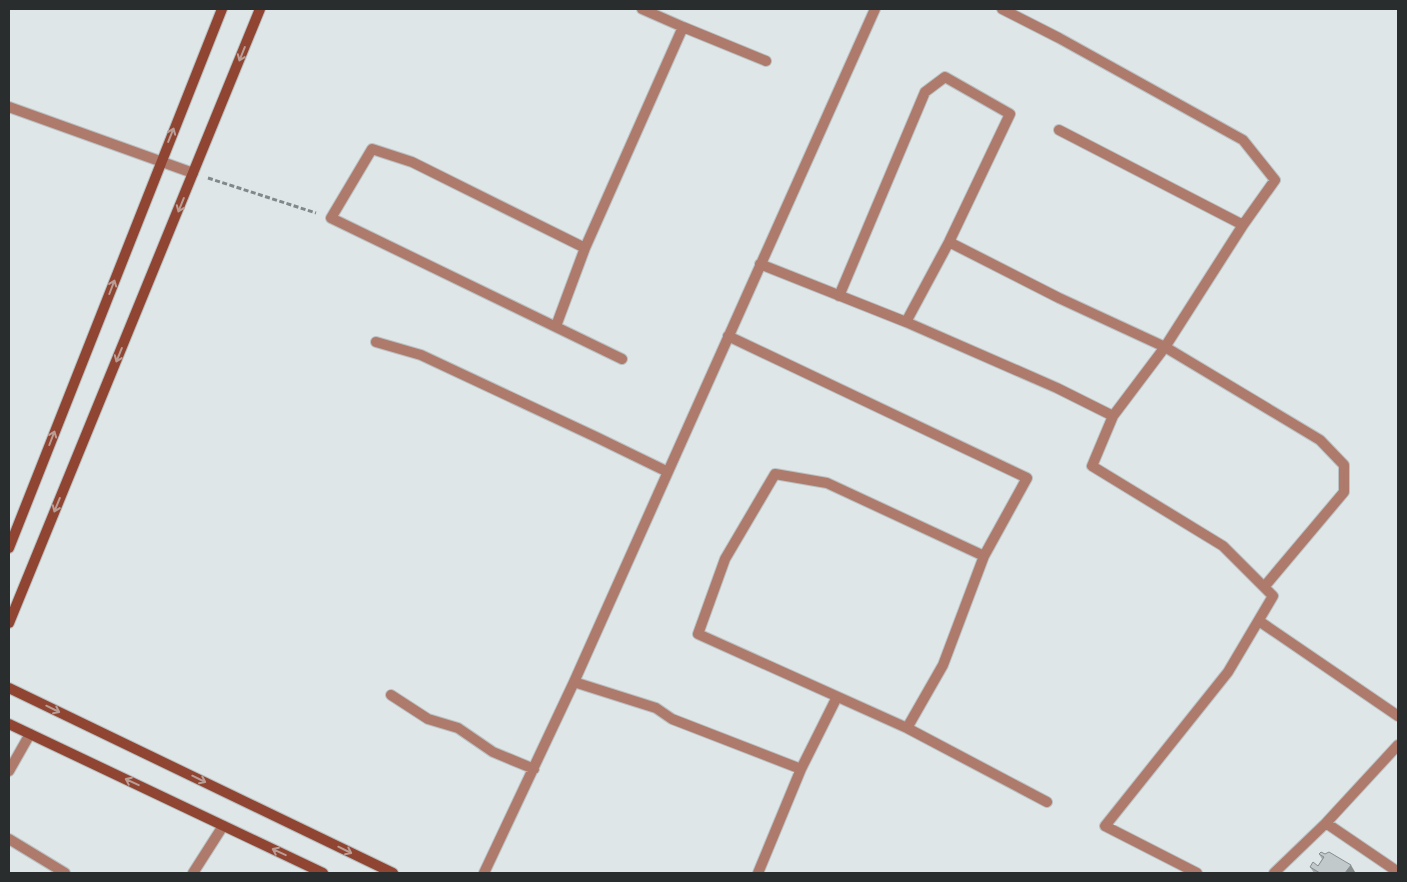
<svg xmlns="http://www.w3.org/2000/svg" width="1407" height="882" viewBox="0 0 1407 882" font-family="Barlow,sans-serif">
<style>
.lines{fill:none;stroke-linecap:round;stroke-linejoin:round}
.street-casing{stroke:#bac1c3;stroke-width:12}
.secondary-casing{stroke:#bac1c3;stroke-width:12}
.path{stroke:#828788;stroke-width:3;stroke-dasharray:5 2.5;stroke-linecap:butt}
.street{stroke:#ae7a6c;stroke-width:10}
.secondary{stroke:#8f4532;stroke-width:10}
.wall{fill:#a7adaf}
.shaded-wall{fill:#888d8e}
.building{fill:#c2c9cb;stroke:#888d8e}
.oneway{stroke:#ba9e96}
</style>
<rect width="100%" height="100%" fill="#dee6e8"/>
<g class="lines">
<g class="street-casing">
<path id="street" d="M 642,9 L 683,27 L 766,61
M 1002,9 L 1059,38 L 1243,140 L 1275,180 L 1243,225 L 1165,347 L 1113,416 L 1092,466 L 1223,546 L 1273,596 L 1228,672 L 1105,826 L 1197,873
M 9,107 L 193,173
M 1059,130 L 1243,225
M 949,242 L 1059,298 L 1165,347 L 1320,440 L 1344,465 L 1344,492 L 1264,587
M 585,248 L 412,162 L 372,149 L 331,218 L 622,359
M 760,264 L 906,322 L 1057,388 L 1113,416
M 839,296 L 925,92 L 945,77 L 1010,114 L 949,242 L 906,322
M 556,326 L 585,248 L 683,27
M 728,336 L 1027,478 L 984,556 L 943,665 L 907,728
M 376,342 L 421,355 L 596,437 L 668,472
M 984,556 L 827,483 L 775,474 L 725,559 L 698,634 L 907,728 L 1047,802
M 1259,621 L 1398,716
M 574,682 L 656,708 L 672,719 L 801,769
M 391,695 L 428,719 L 458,728 L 493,752 L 534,769
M 9,771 L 30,734
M 1326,823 L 1398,872
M 9,839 L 65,873
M 193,873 L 223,826
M 484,873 L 574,682 L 875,9
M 758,873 L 801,769 L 837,697
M 1274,873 L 1326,823 L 1398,745"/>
</g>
<g class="secondary-casing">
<path id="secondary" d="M 9,548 L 222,9
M 9,623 L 260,9
M 9,688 L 393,873
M 9,724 L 323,873"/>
</g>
<path class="path" d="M 208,178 L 316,213"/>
<use href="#street" class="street"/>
<use href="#secondary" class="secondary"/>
</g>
<path class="wall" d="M 1319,854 L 1355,872 L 1354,873 L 1314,873 L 1310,867 L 1318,866 L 1322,859 Z"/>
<path class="shaded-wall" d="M 1351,865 L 1355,872 L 1354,873 L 1345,873 Z"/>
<path class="building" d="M 1321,852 L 1325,854 L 1329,852 L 1351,865 L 1345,873 L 1320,873 L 1310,867 L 1313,862 L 1318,866 L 1324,857 L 1319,854 Z"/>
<defs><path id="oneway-shaft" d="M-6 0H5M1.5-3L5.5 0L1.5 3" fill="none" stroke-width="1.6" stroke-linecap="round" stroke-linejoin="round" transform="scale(1.25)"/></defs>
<g class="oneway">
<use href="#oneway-shaft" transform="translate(242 54) rotate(112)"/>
<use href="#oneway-shaft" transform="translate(171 135) rotate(-68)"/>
<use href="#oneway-shaft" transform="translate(181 205) rotate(112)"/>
<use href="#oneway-shaft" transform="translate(112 287) rotate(-69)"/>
<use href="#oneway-shaft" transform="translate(119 355) rotate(112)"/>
<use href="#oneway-shaft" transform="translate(52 438) rotate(-69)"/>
<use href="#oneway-shaft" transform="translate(57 505) rotate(112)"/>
<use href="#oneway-shaft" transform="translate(53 709) rotate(26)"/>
<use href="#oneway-shaft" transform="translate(199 779) rotate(26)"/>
<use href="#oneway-shaft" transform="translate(132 782) rotate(-155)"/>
<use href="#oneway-shaft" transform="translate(345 850) rotate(26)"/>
<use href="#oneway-shaft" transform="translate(279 852) rotate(-155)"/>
</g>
<rect width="1407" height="882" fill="none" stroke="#2a2d2d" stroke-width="20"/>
</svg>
